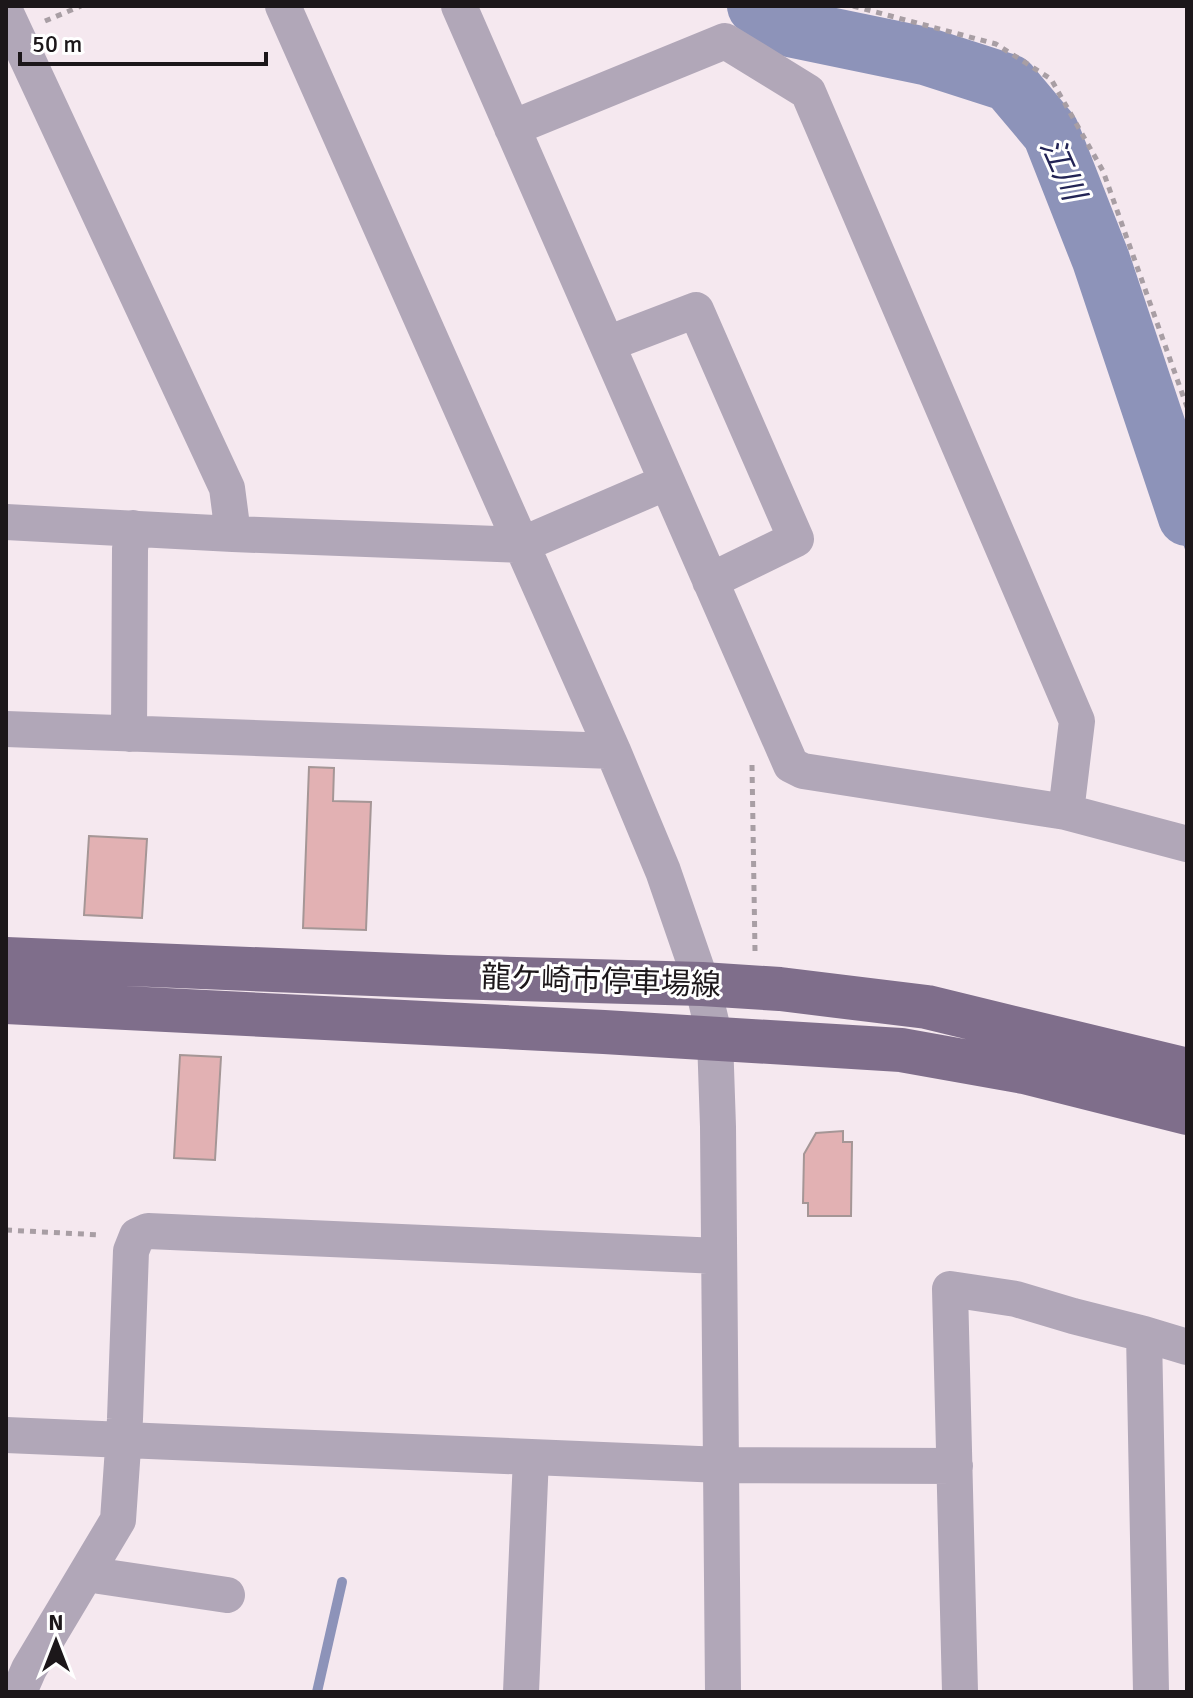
<svg xmlns="http://www.w3.org/2000/svg" width="1193" height="1698" viewBox="0 0 1193 1698" font-family="Signika,'Noto Sans JP',sans-serif">
<style>
.water{fill:url(#water-ripples)}
.lines{fill:none;stroke-linecap:round;stroke-linejoin:round}
.stream{stroke:#8d93b9;stroke-width:10}
.river{stroke:#8d93b9;stroke-width:58}
.building{fill:#e2b1b3;stroke:#a59696;stroke-width:2}
.path{stroke:#a89ea4;stroke-width:5;stroke-dasharray:6 6;stroke-linecap:butt}
.minor{stroke:#b1a7b8;stroke-width:36}
.major{stroke:#7f6e8b;stroke-width:44}
.labels{text-anchor:middle;stroke-width:6;stroke-linejoin:round;paint-order:stroke}
.street-label{font-size:30px;fill:#1c171a;stroke:#fff}
.water-label{font-size:32px;font-style:italic;fill:#232455;stroke:#fff}
</style>
<defs>
<pattern id="water-ripples" width="26" height="14" patternUnits="userSpaceOnUse" patternTransform="scale(2)"><rect width="26" height="14" fill="#8d93b9"/><path d="M2 4q2-2 4 0t4 0M15 11q2-2 4 0t4 0" fill="none" stroke="#727796"/></pattern>
</defs>
<rect width="100%" height="100%" fill="#f5e8ef"/>
<path class="water" d="M 1187,490 L 1187,555 L 1165,493 Z"/>
<g class="lines">
<path class="stream" d="M 317,1692 L 342,1582"/>
<path class="river" d="M 756,6 L 785,27 L 925,56 L 1009,83 L 1051,133 L 1101,260 L 1187,517"/>
</g>
<path class="building" d="M 309,767 L 334,768 L 333,801 L 371,802 L 366,930 L 303,928 Z
M 89,836 L 147,839 L 142,918 L 84,915 Z
M 180,1055 L 221,1057 L 215,1160 L 174,1158 Z
M 843,1131 L 843,1142 L 852,1142 L 851,1216 L 808,1216 L 808,1203 L 803,1203 L 804,1154 L 816,1133 Z"/>
<g class="lines">
<path class="path" d="M 853,6 L 996,44 L 1051,79 L 1103,171 L 1187,407
M 45,21 L 81,6
M 752,765 L 755,951
M 6,1230 L 101,1235"/>
<path class="minor" d="M 283,6 L 613,751 L 663,871 L 702,984 L 715,1038 L 718,1127 L 723,1692
M 459,6 L 791,765 L 803,771 L 1066,812 L 1187,844
M 6,13 L 227,488 L 233,534
M 512,128 L 725,41 L 808,92 L 1077,721 L 1066,812
M 607,344 L 696,310 L 796,539 L 710,581
M 6,522 L 233,534 L 521,545 L 667,482
M 6,729 L 613,751
M 129,734 L 130,549 L 133,528
M 1144,1334 L 1151,1692
M 6,1435 L 722,1465 L 955,1466
M 86,1574 L 227,1595
M 19,1692 L 29,1669 L 118,1520 L 125,1419 L 131,1251 L 137,1236 L 148,1231 L 719,1256
M 521,1692 L 531,1457
M 960,1692 L 950,1289 L 1016,1299 L 1073,1316 L 1144,1334 L 1187,1347"/>
<path class="major" d="M 6,959 L 447,977 L 702,984 L 780,989 L 927,1007 L 1187,1070
M 6,1002 L 604,1032 L 901,1050 L 1024,1072 L 1187,1113"/>
</g>
<g class="labels">
<g class="street-label">
<text transform="translate(601 981) rotate(2)" y="10">龍ケ崎市停車場線</text>
</g>
<g class="water-label">
<text transform="translate(1063 169) rotate(66)" y="11">江川</text>
</g>
</g>
<rect width="1193" height="1698" fill="none" stroke="#1c171a" stroke-width="16"/>
<g transform="translate(56 1642)" stroke="#ffffff" stroke-width="6" paint-order="stroke">
<path d="M0-6L14 30L0 20L-14 30Z" fill="#1c171a"/>
<text y="-12" font-size="22" font-weight="bold" text-anchor="middle" fill="#1c171a">N</text>
</g>
<path d="M20 52v12h246v-12" fill="none" stroke="#1c171a" stroke-width="4"/>
<text x="32" y="52" font-size="24" fill="#1c171a" stroke="#ffffff" stroke-width="6" paint-order="stroke">50 m</text>
</svg>
